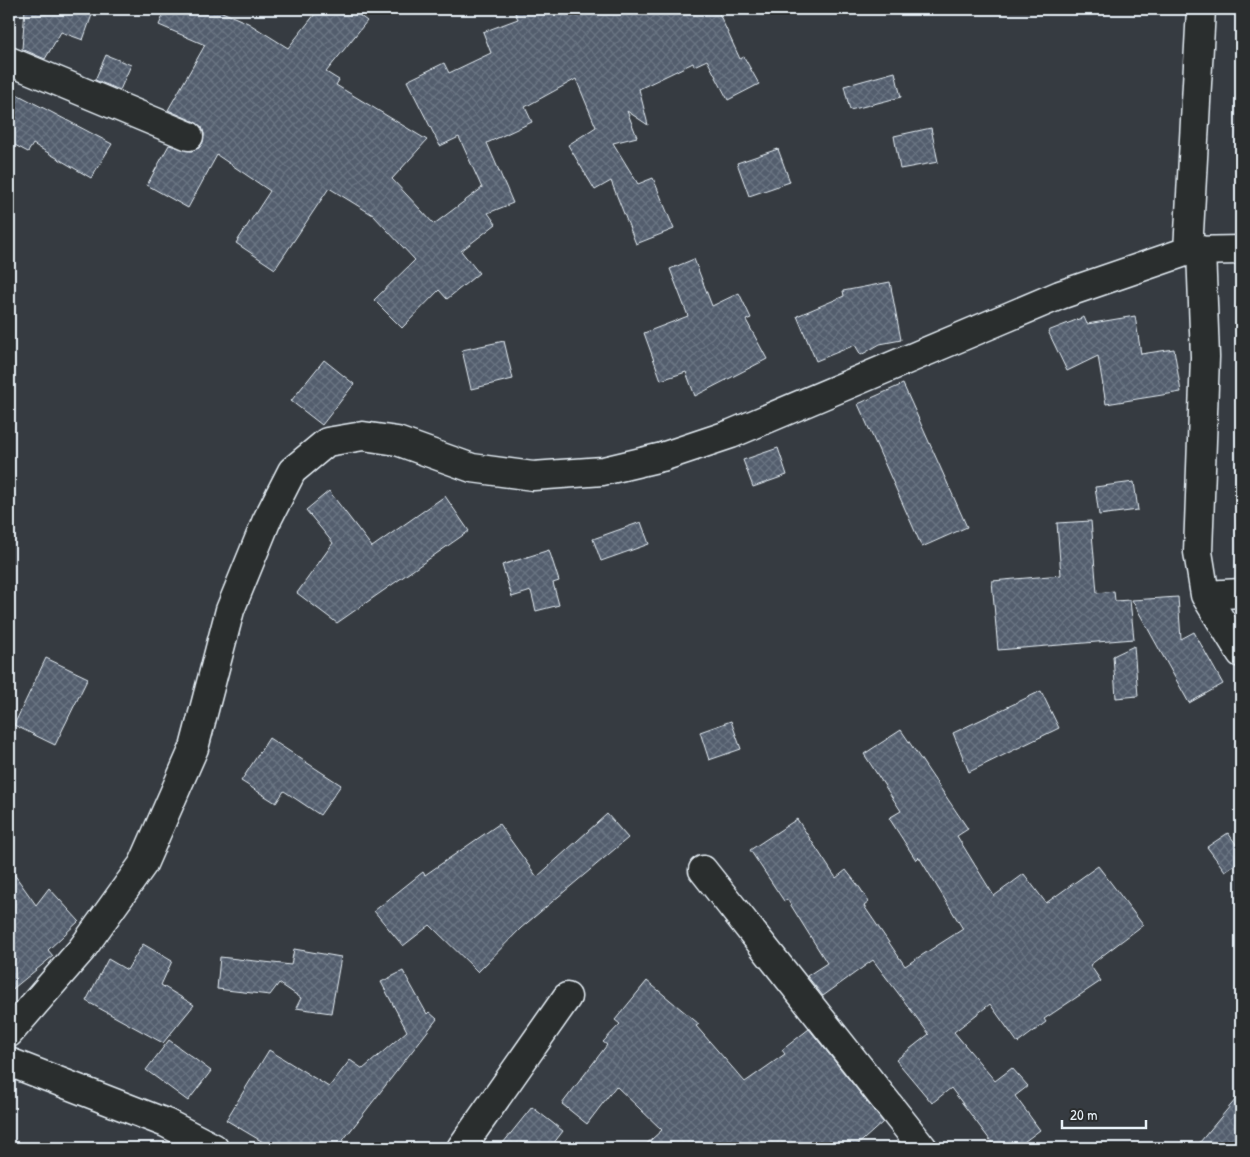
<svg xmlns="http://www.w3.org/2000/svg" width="1250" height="1157" viewBox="0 0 1250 1157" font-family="'Patrick Hand',sans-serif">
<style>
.building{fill:url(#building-cross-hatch);stroke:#e8f1f8}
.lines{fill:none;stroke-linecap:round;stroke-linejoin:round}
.minor-casing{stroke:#e8f1f8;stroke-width:31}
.minor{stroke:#2a2d2e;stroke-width:28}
</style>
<defs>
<pattern id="building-cross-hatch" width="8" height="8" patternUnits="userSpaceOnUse" patternTransform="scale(1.25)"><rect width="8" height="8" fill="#525d6d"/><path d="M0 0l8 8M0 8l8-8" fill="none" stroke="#6b7583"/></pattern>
</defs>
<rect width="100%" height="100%" fill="#363b41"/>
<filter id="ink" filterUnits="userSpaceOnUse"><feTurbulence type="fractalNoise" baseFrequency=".02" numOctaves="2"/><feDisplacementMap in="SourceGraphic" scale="10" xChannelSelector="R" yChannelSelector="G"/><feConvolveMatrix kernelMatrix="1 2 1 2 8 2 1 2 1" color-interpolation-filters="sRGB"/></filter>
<g filter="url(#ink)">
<path class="building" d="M 25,9 L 94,9 L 83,40 L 61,32 L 45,59 L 22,49 Z
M 166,9 L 215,9 L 248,23 L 288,48 L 319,9 L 351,9 L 367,21 L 326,72 L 339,80 L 336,85 L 427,140 L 392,179 L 434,224 L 482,188 L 459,137 L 440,146 L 407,81 L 444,63 L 449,73 L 491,53 L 483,32 L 518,19 L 513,9 L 717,9 L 740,59 L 744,57 L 759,84 L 728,100 L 707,60 L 694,66 L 693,63 L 639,89 L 648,125 L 627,111 L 637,137 L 613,143 L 638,184 L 653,178 L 674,229 L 636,244 L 611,181 L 595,190 L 568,145 L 596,127 L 576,79 L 525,107 L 532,122 L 487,143 L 513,203 L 488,213 L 496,224 L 461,251 L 479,273 L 447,299 L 439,290 L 402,328 L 374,300 L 415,260 L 373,215 L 329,188 L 275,269 L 236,243 L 270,191 L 217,155 L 188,208 L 147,185 L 169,145 L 191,151 L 199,148 L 203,142 L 204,134 L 202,127 L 195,122 L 168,110 L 205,45 L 159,25 Z
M 106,55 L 131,65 L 120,90 L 95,80 Z
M 895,72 L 901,97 L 850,110 L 844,86 Z
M 9,90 L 112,144 L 91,178 L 33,144 L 28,152 L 9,142 Z
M 931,128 L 938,162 L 900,169 L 894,136 Z
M 778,149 L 790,182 L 749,196 L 737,163 Z
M 694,259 L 712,306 L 739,293 L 751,318 L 746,320 L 767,359 L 695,396 L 686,372 L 661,380 L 644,333 L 688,316 L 670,269 Z
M 890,282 L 901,340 L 880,344 L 861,355 L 855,345 L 816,361 L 797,316 L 844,296 L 843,291 Z
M 1135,316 L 1141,354 L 1174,349 L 1181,392 L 1106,404 L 1098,356 L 1067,371 L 1048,331 L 1084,317 L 1087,324 Z
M 504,341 L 513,379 L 471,389 L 462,350 Z
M 324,360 L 354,384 L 322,425 L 291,401 Z
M 903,384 L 967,527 L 922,547 L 858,404 Z
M 778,448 L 787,475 L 753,487 L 743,460 Z
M 1134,482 L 1138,510 L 1099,515 L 1095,487 Z
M 329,491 L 372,547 L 445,496 L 469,531 L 337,623 L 297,593 L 333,543 L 306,510 Z
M 1091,521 L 1097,593 L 1114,591 L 1115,601 L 1130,600 L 1134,639 L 998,650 L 992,581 L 1061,575 L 1057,523 Z
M 641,522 L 649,544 L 601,561 L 593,539 Z
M 549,550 L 559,581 L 553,583 L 559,605 L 536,611 L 531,591 L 512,597 L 502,565 Z
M 1178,597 L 1181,639 L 1194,632 L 1223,684 L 1189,703 L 1132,600 Z
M 1134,646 L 1138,696 L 1116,698 L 1113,656 Z
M 46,658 L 88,678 L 55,745 L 14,725 Z
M 1041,691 L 1059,728 L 969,772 L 953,733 Z
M 731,721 L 741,749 L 709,760 L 700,732 Z
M 901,730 L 968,829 L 957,836 L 994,896 L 1024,874 L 1046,903 L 1098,866 L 1143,925 L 1090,965 L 1101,981 L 1044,1019 L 1046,1022 L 1018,1043 L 990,1004 L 954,1032 L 995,1081 L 1012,1068 L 1028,1086 L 1015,1096 L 1040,1130 L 1016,1148 L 996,1148 L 951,1088 L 932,1103 L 896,1060 L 929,1034 L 873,960 L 823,996 L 807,976 L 827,963 L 787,899 L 784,901 L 750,850 L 797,819 L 836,878 L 846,870 L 860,888 L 869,902 L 864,906 L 905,966 L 963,929 L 919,857 L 916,860 L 889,818 L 901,811 L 864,754 Z
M 269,738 L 341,785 L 320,815 L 284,791 L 276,803 L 241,781 Z
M 607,814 L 628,838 L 521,928 L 478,972 L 430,925 L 403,946 L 374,911 L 423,872 L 425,875 L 499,824 L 537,877 Z
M 1228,833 L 1241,851 L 1241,860 L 1225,871 L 1207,847 Z
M 9,867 L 36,905 L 49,888 L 79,921 L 48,950 L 53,956 L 9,992 Z
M 143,944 L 172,961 L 161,985 L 194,1005 L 163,1043 L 86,1001 L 108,959 L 127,970 Z
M 294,949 L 341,957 L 331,1013 L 296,1008 L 301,998 L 279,983 L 270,995 L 217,989 L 220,957 L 291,965 Z
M 403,971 L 427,1014 L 429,1012 L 437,1019 L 337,1148 L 273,1148 L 226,1120 L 269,1050 L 329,1087 L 350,1060 L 363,1069 L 407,1031 L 381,982 Z
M 647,981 L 699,1024 L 696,1026 L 745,1082 L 785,1054 L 782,1050 L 809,1029 L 883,1122 L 854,1148 L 642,1148 L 662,1130 L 616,1086 L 587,1124 L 562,1104 L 607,1045 L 603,1042 L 620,1024 L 615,1020 Z
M 169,1040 L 211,1071 L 188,1101 L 146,1070 Z
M 1241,1093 L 1241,1148 L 1195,1148 Z
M 532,1107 L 563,1131 L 550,1148 L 499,1148 Z"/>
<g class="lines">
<g class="minor-casing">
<path id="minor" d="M 9,61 L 189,136
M 1201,250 L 1205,357 L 1198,552 L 1205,595 L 1241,653
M 1188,251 L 1241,250
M 1205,595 L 1241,593
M 703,870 L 923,1148
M 9,1033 L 82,949 L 143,864 L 194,748 L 230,610 L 266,522 L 292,471 L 327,442 L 363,436 L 397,441 L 472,468 L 533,476 L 603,471 L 662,457 L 731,434 L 1060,295 L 1188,251 L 1201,9
M 9,1062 L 166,1123 L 214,1148
M 461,1148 L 567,997"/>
</g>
<use href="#minor" class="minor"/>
</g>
</g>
<rect width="1250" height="1157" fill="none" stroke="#2a2d2e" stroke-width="30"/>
<rect x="15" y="15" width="1220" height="1127" fill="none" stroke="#e8f1f8" stroke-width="2" filter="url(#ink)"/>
<path d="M1062 1120v8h84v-8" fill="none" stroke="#e8f1f8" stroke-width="2.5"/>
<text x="1070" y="1120" font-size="15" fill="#e8f1f8" stroke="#2a2d2e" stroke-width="4" paint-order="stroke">20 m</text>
</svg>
